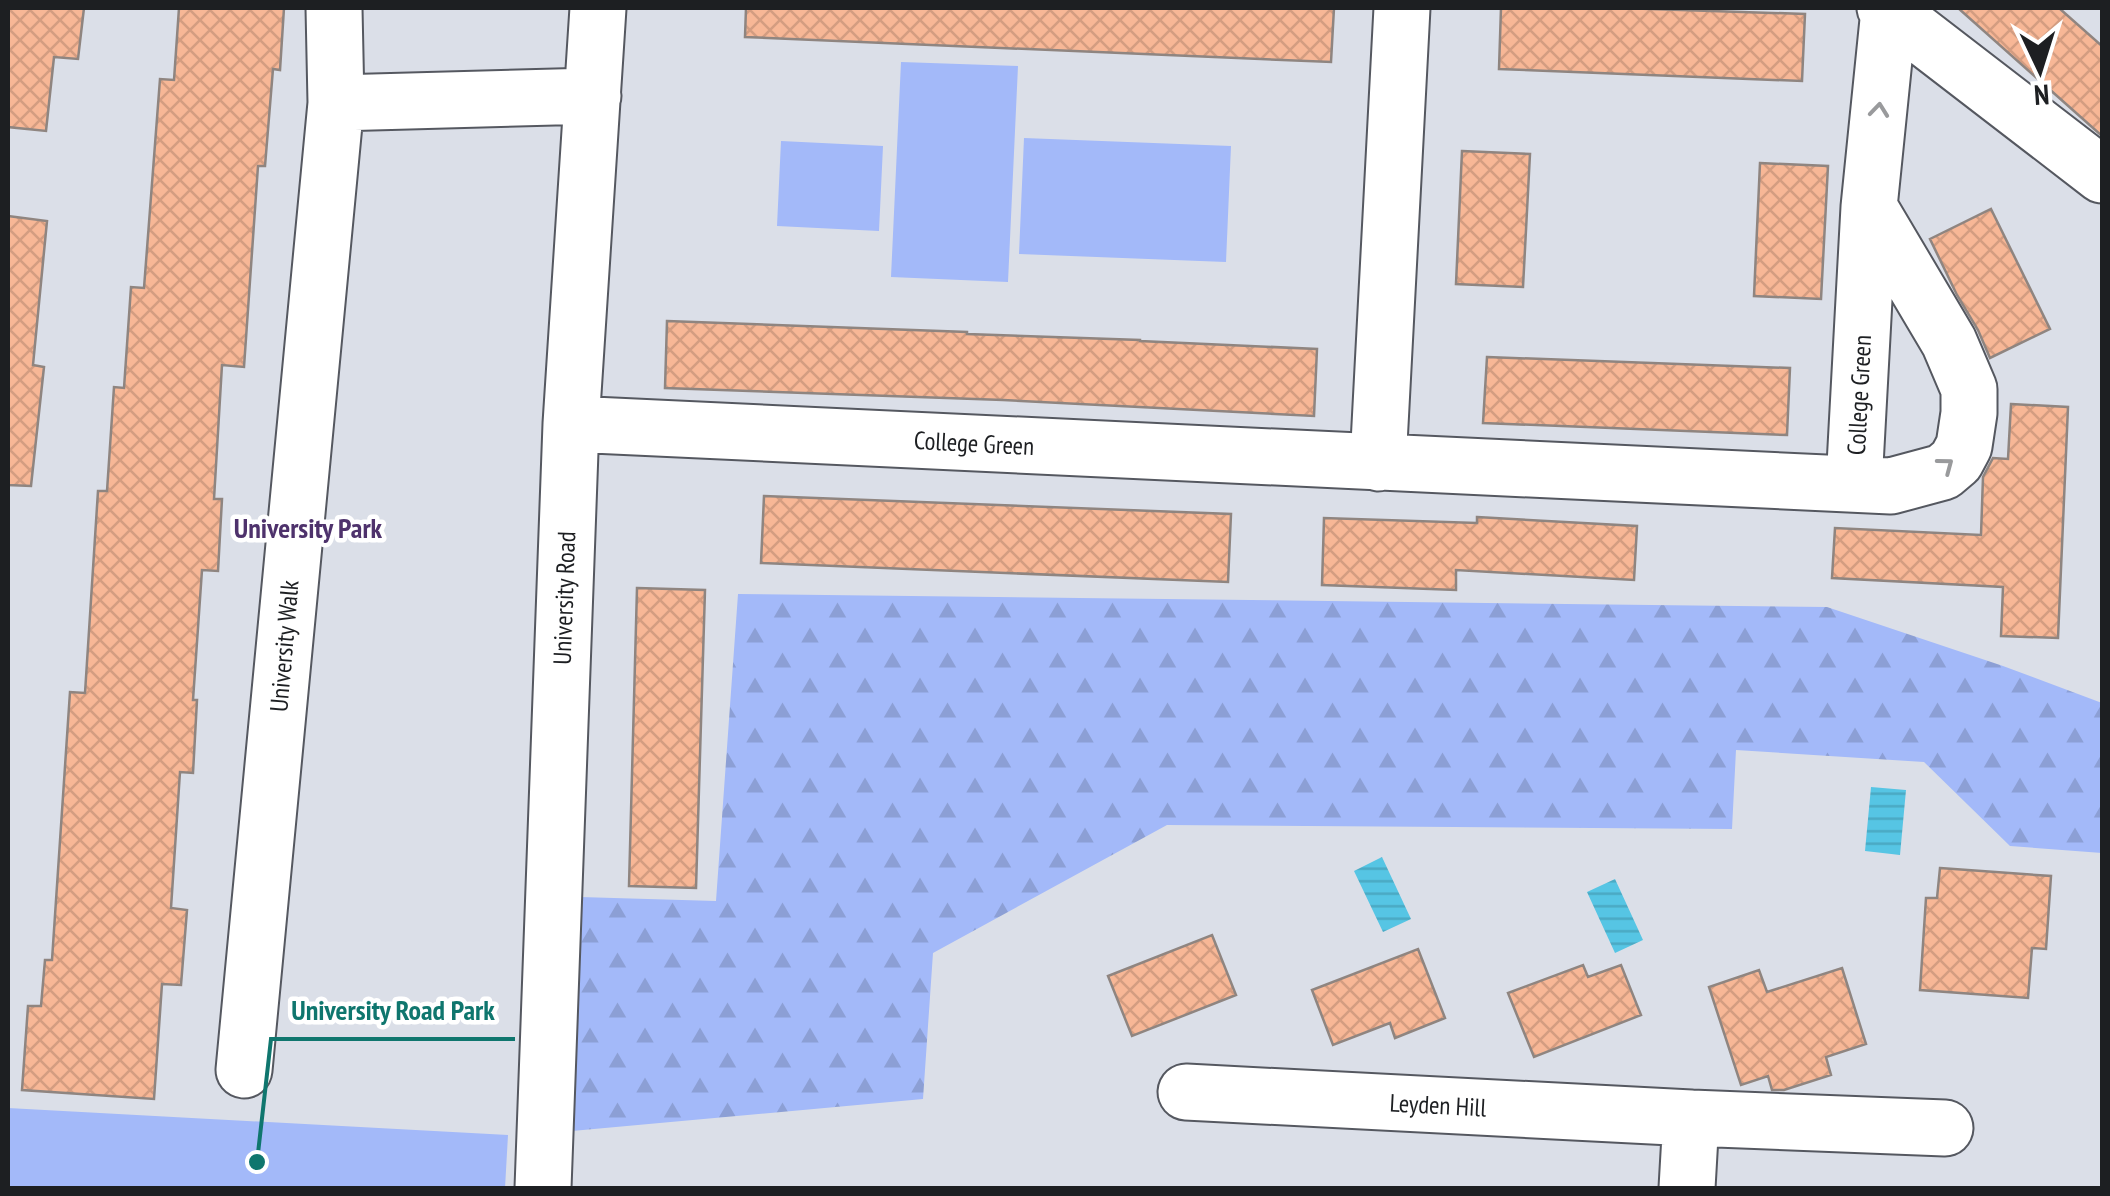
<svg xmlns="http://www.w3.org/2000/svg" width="2110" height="1196" viewBox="0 0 2110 1196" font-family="'PT Sans Narrow',sans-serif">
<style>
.green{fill:#a3b9f9}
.forest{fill:url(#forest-firs)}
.water{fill:url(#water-rules)}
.building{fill:url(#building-cross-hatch);stroke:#8f8580;stroke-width:2.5}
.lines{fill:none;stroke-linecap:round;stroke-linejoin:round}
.minor-casing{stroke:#555860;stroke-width:59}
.minor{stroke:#fff;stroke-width:55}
.oneway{stroke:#999a9c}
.labels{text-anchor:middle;stroke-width:9;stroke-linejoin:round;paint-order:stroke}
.street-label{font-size:25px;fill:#1d1f22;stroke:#fff}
.neighbourhood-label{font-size:28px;font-weight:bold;fill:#4e326c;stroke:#fff}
.leader{fill:none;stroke:#0f766e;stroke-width:4}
.callout-dot{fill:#0f766e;stroke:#fff;stroke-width:4}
.callout-label{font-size:28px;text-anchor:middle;font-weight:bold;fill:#0f766e;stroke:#fff;stroke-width:9;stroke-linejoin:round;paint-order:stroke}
</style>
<defs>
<pattern id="forest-firs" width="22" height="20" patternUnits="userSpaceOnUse" patternTransform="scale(2.5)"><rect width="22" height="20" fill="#a3b9f9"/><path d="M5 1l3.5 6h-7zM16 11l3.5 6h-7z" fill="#8c9fd5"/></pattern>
<pattern id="water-rules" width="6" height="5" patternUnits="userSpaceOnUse" patternTransform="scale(2.5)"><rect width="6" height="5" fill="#56c5e4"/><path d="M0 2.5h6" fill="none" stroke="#4aa9c3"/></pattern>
<pattern id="building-cross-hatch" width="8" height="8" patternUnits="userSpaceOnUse" patternTransform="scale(2.5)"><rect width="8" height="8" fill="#f7b796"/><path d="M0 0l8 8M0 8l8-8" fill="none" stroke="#d39d81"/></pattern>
</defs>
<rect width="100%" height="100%" fill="#dbdfe8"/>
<path class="green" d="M 901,62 L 1018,66 L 1008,282 L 891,277 Z
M 1024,138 L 1231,146 L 1226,262 L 1019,254 Z
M 781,141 L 883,146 L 879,231 L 777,226 Z
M 8,1108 L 508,1135 L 505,1188 L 8,1188 Z"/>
<path class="forest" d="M 738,594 L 1827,607 L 2003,666 L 2102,703 L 2102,853 L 2010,846 L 1924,762 L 1736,750 L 1732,829 L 1167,825 L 933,953 L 923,1099 L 572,1131 L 580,897 L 716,901 Z"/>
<path class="water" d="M 1871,787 L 1906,790 L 1900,855 L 1865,851 Z
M 1382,857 L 1411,919 L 1383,932 L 1354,871 Z
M 1615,879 L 1643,940 L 1615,953 L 1587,892 Z"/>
<path class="building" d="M 8,8 L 84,8 L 78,59 L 54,57 L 46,131 L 8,127 Z
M 179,8 L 284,8 L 280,70 L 273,69 L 265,166 L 258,166 L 244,367 L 222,365 L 214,499 L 222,499 L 218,571 L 202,570 L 193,700 L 197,700 L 193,773 L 180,772 L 171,908 L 187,910 L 181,985 L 162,984 L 154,1099 L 22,1090 L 28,1006 L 41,1006 L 45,960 L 52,960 L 70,692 L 85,693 L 98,491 L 107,491 L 114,387 L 124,388 L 131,287 L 144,288 L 160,79 L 174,80 Z
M 746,8 L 1334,8 L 1331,62 L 745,37 Z
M 1501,8 L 1620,8 L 1805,14 L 1802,81 L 1499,69 Z
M 1958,8 L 2059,8 L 2102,46 L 2102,136 Z
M 1462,151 L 1530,154 L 1523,287 L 1456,284 Z
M 1760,163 L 1828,166 L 1821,299 L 1754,296 Z
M 1991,209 L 2050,329 L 1990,358 L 1978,330 L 1957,295 L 1930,239 Z
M 8,216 L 47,221 L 33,365 L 44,367 L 31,486 L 8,485 Z
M 667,321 L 967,332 L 967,334 L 1140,340 L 1140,341 L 1317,349 L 1314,416 L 1003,400 L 665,388 Z
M 1487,357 L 1790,368 L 1787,435 L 1483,423 Z
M 2011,404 L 2068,407 L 2058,638 L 2001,636 L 2003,587 L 1832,578 L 1835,528 L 1981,535 L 1983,477 L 1993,458 L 2008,459 Z
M 764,496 L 1231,514 L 1228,582 L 761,563 Z
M 1477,517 L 1637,526 L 1634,580 L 1456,570 L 1456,590 L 1322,585 L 1324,518 L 1477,523 Z
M 637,588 L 705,590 L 696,888 L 629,886 Z
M 1940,868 L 2051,876 L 2046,949 L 2032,948 L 2028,998 L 1920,990 L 1926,898 L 1937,898 Z
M 1212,935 L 1236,995 L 1132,1036 L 1108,976 Z
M 1418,949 L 1445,1018 L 1395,1038 L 1390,1023 L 1333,1045 L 1312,990 Z
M 1583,965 L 1588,977 L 1621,965 L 1641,1015 L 1534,1057 L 1508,993 Z
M 1842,968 L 1866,1044 L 1826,1057 L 1831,1075 L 1784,1090 L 1772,1090 L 1768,1076 L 1741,1085 L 1709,987 L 1759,970 L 1767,992 Z"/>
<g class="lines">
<g class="minor-casing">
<path id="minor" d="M 1885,8 L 2102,175
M 336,103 L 593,96
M 571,424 L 1891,486 L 1943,472 L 1956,461 L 1964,446 L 1969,413 L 1969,389 L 1949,342 L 1869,207
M 1378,463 L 1402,8
M 1854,484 L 1869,207 L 1889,10
M 244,1070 L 336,103 L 334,8
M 1186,1092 L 1691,1118 L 1945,1128
M 543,1188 L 571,424 L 598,8
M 1687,1188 L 1691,1118"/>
</g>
<use href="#minor" class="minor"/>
</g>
<defs><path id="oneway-chevron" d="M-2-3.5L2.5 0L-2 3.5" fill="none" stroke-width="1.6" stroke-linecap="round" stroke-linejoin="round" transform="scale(2.5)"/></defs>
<g class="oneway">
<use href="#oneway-chevron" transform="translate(1879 110) rotate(-84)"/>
<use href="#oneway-chevron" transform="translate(1946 465) rotate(-37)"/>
</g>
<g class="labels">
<g class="street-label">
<text transform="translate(1859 395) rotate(-87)" y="9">College Green</text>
<text transform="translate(974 443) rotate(3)" y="9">College Green</text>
<text transform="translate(564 598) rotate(-88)" y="9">University Road</text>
<text transform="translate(284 646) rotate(-85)" y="9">University Walk</text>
<text transform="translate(1438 1105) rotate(3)" y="9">Leyden Hill</text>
</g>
<g class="neighbourhood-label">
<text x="308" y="538">University Park</text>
</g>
</g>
<path class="leader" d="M257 1162L271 1039H515"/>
<circle class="callout-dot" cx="257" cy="1162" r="10"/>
<g class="callout-label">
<text x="393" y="1020">University Road Park</text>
</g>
<rect width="2110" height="1196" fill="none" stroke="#1d1f22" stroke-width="20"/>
<g transform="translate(2040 70) rotate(176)" stroke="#ffffff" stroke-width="8" paint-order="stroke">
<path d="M0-8L18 38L0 25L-18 38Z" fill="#1d1f22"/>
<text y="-15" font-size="28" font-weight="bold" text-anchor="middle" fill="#1d1f22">N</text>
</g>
</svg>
